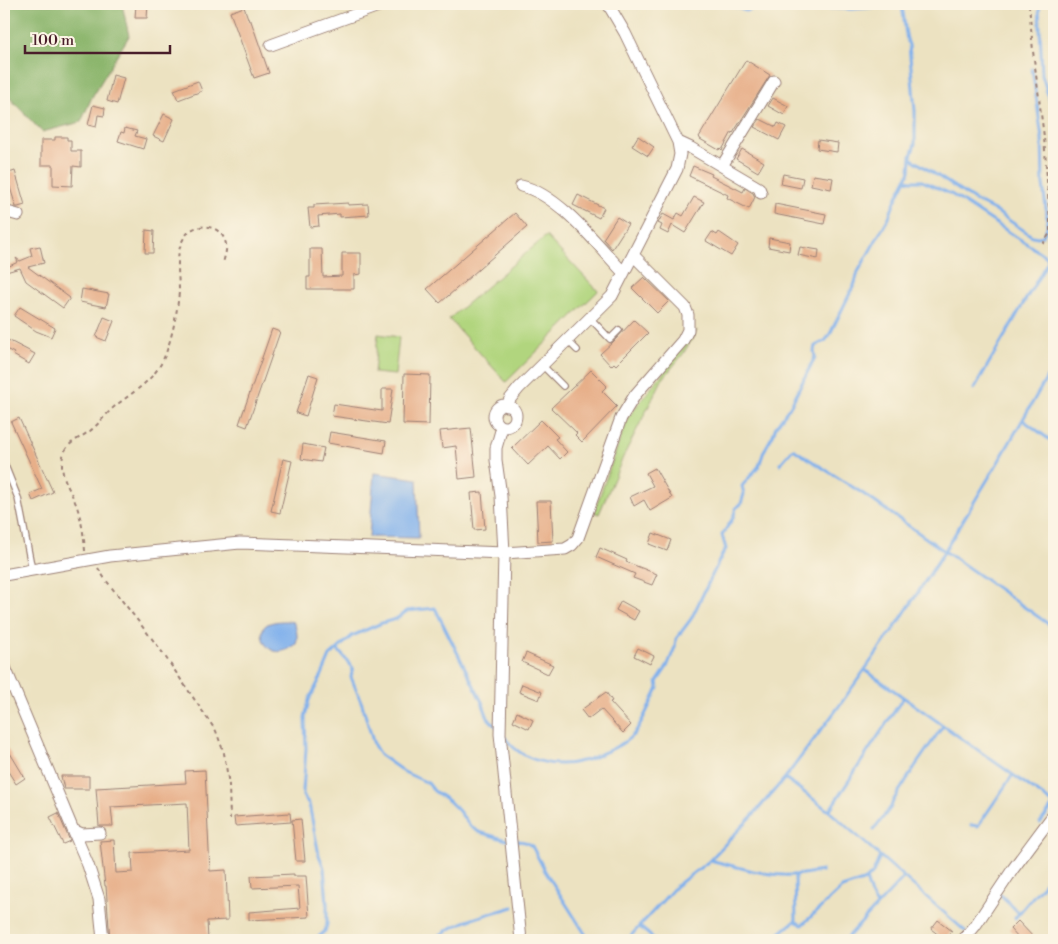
<svg xmlns="http://www.w3.org/2000/svg" width="1058" height="944" viewBox="0 0 1058 944" font-family="'Libre Bodoni',serif">
<style>
.green{fill:#b1d57e;stroke:#7e7a54}
.forest{fill:#8cb66d;stroke:#6b6a4c}
.water{fill:#81b1ec;stroke:#66688c}
.lines{fill:none;stroke-linecap:round;stroke-linejoin:round}
.stream{stroke:#81b1ec;stroke-width:3}
.building{fill:#e7af89}
.service-casing{stroke:#9b8076;stroke-width:8}
.minor-casing{stroke:#9b8076;stroke-width:13}
.path{stroke:#9b8076;stroke-width:2;stroke-dasharray:4 4;stroke-linecap:butt}
.service{stroke:#fff;stroke-width:5.5}
.minor{stroke:#fff;stroke-width:11}
</style>
<rect width="100%" height="100%" fill="#fcf5e5"/>
<filter id="ink" filterUnits="userSpaceOnUse"><feTurbulence type="fractalNoise" baseFrequency=".02" numOctaves="2"/><feDisplacementMap in="SourceGraphic" scale="10" xChannelSelector="R" yChannelSelector="G"/><feConvolveMatrix kernelMatrix="1 2 1 2 8 2 1 2 1" color-interpolation-filters="sRGB"/></filter>
<filter id="wash" filterUnits="userSpaceOnUse"><feTurbulence type="fractalNoise" baseFrequency=".0096" numOctaves="4" result="noise"/><feDisplacementMap in="SourceGraphic" scale="20" xChannelSelector="R" yChannelSelector="G"/><feGaussianBlur stdDeviation="1.12" result="paint"/><feColorMatrix in="noise" values="0 0 0 0 0 0 0 0 0 0 0 0 0 0 0 0 0 1.4 0 .05"/><feComposite in="paint" operator="in"/></filter>
<g filter="url(#wash)">
<rect width="100%" height="100%" fill="#ece2c1"/>
<path class="green" d="M 546,236 L 598,291 L 506,382 L 449,319 Z
M 697,330 L 683,354 L 662,380 L 624,455 L 599,514 L 594,512 L 628,417 Z
M 378,334 L 399,337 L 395,375 L 374,373 Z"/>
<path class="forest" d="M 4,4 L 122,4 L 129,36 L 92,97 L 81,122 L 42,132 L 4,92 Z"/>
<path class="water" d="M 374,473 L 417,479 L 419,538 L 369,537 Z
M 288,621 L 293,622 C 297,627 298,638 296,644 C 269,666 256,634 265,626 C 270,621 282,621 288,621 Z"/>
<g class="lines">
<path class="stream" d="M 1039,4 L 1042,75 L 1054,114
M 1046,91 L 1054,89
M 912,159 L 976,201 L 994,210 L 1032,236 L 1038,237 L 1043,236 L 1047,227 L 1047,217 L 1043,184 L 1042,138 L 1032,69
M 907,180 L 911,181 L 922,181 L 951,194 L 1047,257 L 1048,261 L 974,389
M 1023,420 L 1054,443
M 780,464 L 793,449 L 862,493 L 1054,628
M 338,650 L 353,668 L 351,677 L 362,704 L 374,745 L 380,755 L 404,772 L 428,783 L 434,791 L 449,801 L 458,810 L 471,827 L 479,832 L 507,840
M 865,670 L 1054,804
M 504,736 C 520,761 554,769 582,761 C 590,760 596,756 603,753 C 613,749 625,743 633,735 C 638,730 654,697 658,688 L 657,682 L 667,667 L 675,647 L 676,639 L 691,619 L 722,555 L 726,549 L 722,535 L 733,518 L 736,508 L 741,504 L 744,494 L 742,486 L 759,466 L 764,451 L 773,435 L 776,426 L 791,405 L 815,357 L 814,351 L 815,346 L 825,341 L 829,336 L 855,283 L 858,272 L 889,217 L 896,199 L 910,171 L 911,156 L 915,144 L 915,111 L 909,45 C 903,32 906,18 901,5 L 852,9 L 817,8 L 803,8 L 792,5 L 781,7 L 757,7 L 746,11 L 728,4
M 785,778 L 829,811 L 965,931
M 829,811 L 903,698
M 1040,823 L 1054,804
M 971,825 L 978,826 L 1012,776
M 874,829 L 891,807 L 893,801 L 916,765 L 943,726
M 513,840 L 525,842 L 532,846 L 545,871 L 589,940
M 710,860 C 734,866 758,874 783,875 C 796,876 809,873 822,871
M 866,879 L 871,895 L 877,905
M 995,888 L 995,885 L 1004,873
M 1000,894 L 1019,913
M 1015,918 L 1054,872
M 795,921 L 802,925 L 842,888 L 863,881 L 869,877 L 873,873 L 880,856
M 639,926 L 655,940
M 971,936 L 977,940
M 315,940 L 325,931 L 327,924 L 327,903 L 324,868 L 319,855 L 309,804 L 303,796 L 303,791 L 306,749 L 305,718 L 309,700 L 322,675 L 330,656 L 352,636 L 382,623 L 396,619 L 407,611 L 435,608 L 482,702 L 488,718 L 497,727
M 434,940 C 455,921 486,915 513,907
M 627,940 L 676,886 L 708,862 L 754,814 L 785,778 L 837,709 L 900,620 L 944,552 L 1003,454 L 1054,365
M 771,940 L 796,920 L 795,875
M 845,940 L 904,877"/>
</g>
<g id="blocks">
<path class="building" d="M 136,4 L 148,4 L 147,18 L 135,18 Z
M 244,7 L 249,21 L 251,21 L 269,73 L 254,78 L 230,12 Z
M 746,60 L 770,75 L 733,133 L 732,132 L 722,150 L 720,148 L 719,150 L 700,139 L 700,138 L 699,137 Z
M 113,75 L 124,78 L 117,104 L 107,101 Z
M 198,81 L 202,91 L 178,100 L 174,90 Z
M 773,98 L 788,106 L 784,115 L 768,106 Z
M 93,105 L 105,108 L 104,116 L 98,115 L 96,127 L 88,125 Z
M 164,114 L 174,119 L 164,141 L 153,136 Z
M 760,119 L 776,127 L 778,123 L 786,127 L 779,140 L 754,127 Z
M 125,128 L 137,131 L 135,136 L 146,139 L 143,149 L 118,141 L 121,132 L 124,133 Z
M 638,136 L 654,147 L 648,156 L 632,146 Z
M 55,137 L 67,137 L 67,140 L 71,140 L 71,151 L 81,151 L 81,167 L 73,166 L 72,186 L 53,185 L 53,165 L 41,165 L 41,140 L 55,140 Z
M 818,140 L 838,143 L 837,152 L 817,149 Z
M 742,149 L 764,162 L 758,172 L 736,159 Z
M 693,166 L 712,174 L 711,176 L 743,192 L 745,188 L 753,193 L 755,197 L 749,209 L 727,198 L 728,195 L 689,176 Z
M 15,171 L 25,205 L 18,207 L 16,207 L 6,174 Z
M 783,174 L 803,178 L 801,188 L 781,184 Z
M 813,175 L 833,178 L 831,189 L 811,185 Z
M 578,195 L 604,208 L 599,218 L 573,205 Z
M 694,197 L 704,202 L 685,233 L 672,225 L 668,234 L 660,230 L 662,225 L 658,223 L 663,214 L 674,220 L 678,213 L 683,216 Z
M 348,203 L 348,205 L 368,204 L 369,215 L 340,217 L 340,214 L 318,216 L 319,226 L 310,227 L 308,208 L 314,208 L 314,205 Z
M 775,204 L 826,214 L 824,224 L 774,214 Z
M 515,213 L 527,227 L 440,303 L 427,289 Z
M 617,217 L 628,224 L 612,249 L 603,239 Z
M 146,230 L 154,231 L 153,253 L 145,253 Z
M 712,232 L 717,235 L 719,232 L 738,245 L 731,256 L 706,241 Z
M 769,238 L 790,242 L 789,251 L 768,247 Z
M 40,246 L 44,263 L 28,267 L 70,298 L 63,308 L 26,281 L 20,268 L 6,272 L 5,268 L 18,262 L 16,258 L 20,261 L 32,256 L 30,248 Z
M 800,247 L 819,250 L 818,259 L 798,255 Z
M 310,249 L 322,249 L 323,277 L 342,276 L 342,253 L 361,253 L 361,274 L 354,275 L 354,289 L 307,289 L 307,277 L 310,277 Z
M 644,277 L 669,301 L 657,313 L 632,288 Z
M 82,289 L 109,294 L 106,307 L 80,302 Z
M 20,307 L 55,328 L 51,337 L 36,331 L 14,316 Z
M 104,317 L 114,321 L 106,341 L 96,337 Z
M 634,320 L 648,333 L 616,365 L 614,363 L 611,366 L 600,354 L 613,342 Z
M 272,329 L 280,332 L 247,427 L 239,424 Z
M 4,338 L 35,354 L 29,364 L 13,355 L 14,353 L 4,348 Z
M 591,370 L 607,386 L 602,391 L 617,406 L 582,442 L 575,435 L 577,433 L 551,408 Z
M 309,374 L 318,377 L 306,416 L 296,413 Z
M 404,374 L 430,375 L 429,425 L 403,424 Z
M 382,389 L 393,389 L 388,424 L 332,416 L 334,404 L 382,411 Z
M 19,418 L 53,492 L 33,501 L 30,494 L 42,489 L 11,422 Z
M 541,420 L 558,437 L 555,439 L 567,452 L 560,459 L 548,446 L 528,465 L 512,448 Z
M 471,428 L 476,477 L 459,479 L 456,446 L 442,448 L 440,431 Z
M 330,432 L 386,441 L 384,453 L 328,443 Z
M 303,444 L 324,448 L 321,462 L 301,459 Z
M 283,459 L 292,461 L 280,513 L 271,511 Z
M 655,468 L 672,498 L 650,511 L 644,500 L 634,506 L 630,497 L 653,486 L 646,473 Z
M 482,492 L 485,529 L 474,530 L 471,493 Z
M 536,501 L 551,501 L 553,541 L 538,542 Z
M 653,533 L 671,540 L 667,551 L 649,544 Z
M 600,548 L 627,560 L 626,562 L 657,574 L 652,585 L 633,578 L 635,574 L 596,557 Z
M 621,601 L 639,611 L 634,620 L 616,610 Z
M 638,648 L 654,656 L 650,664 L 634,656 Z
M 526,653 L 553,665 L 548,674 L 522,662 Z
M 522,684 L 542,692 L 539,700 L 519,692 Z
M 606,692 L 612,701 L 610,702 L 631,725 L 623,733 L 601,709 L 588,719 L 581,710 Z
M 517,712 L 533,720 L 529,729 L 513,721 Z
M 4,743 L 25,778 L 16,784 L 4,765 Z
M 205,770 L 210,871 L 226,870 L 228,920 L 207,921 L 208,940 L 110,940 L 106,886 L 105,886 L 100,841 L 114,840 L 116,873 L 133,872 L 132,853 L 189,850 L 187,803 L 111,807 L 113,826 L 99,826 L 96,788 L 186,783 L 185,771 Z
M 61,776 L 89,776 L 89,789 L 64,789 Z
M 58,813 L 70,841 L 63,844 L 50,817 Z
M 290,813 L 291,822 L 235,826 L 234,817 Z
M 301,819 L 305,861 L 296,861 L 292,820 Z
M 294,874 L 294,876 L 306,876 L 309,917 L 249,920 L 249,912 L 300,908 L 298,886 L 252,888 L 251,876 Z
M 938,920 L 952,931 L 945,940 L 931,929 Z
M 1018,921 L 1036,940 L 1020,940 L 1010,929 Z"/>
</g>
</g>
<g filter="url(#ink)">
<use href="#blocks" fill-opacity="0" stroke="#9b8076" stroke-width="1"/>
<g class="lines">
<g class="service-casing">
<path id="service" d="M 590,318 L 610,339 L 619,330
M 567,340 L 577,350
M 542,365 L 563,386
M 4,463 L 18,498 L 32,570"/>
</g>
<g class="minor-casing">
<path id="minor" d="M 271,45 L 384,4
M 678,142 L 691,148 L 759,188 L 761,193
M 722,166 L 774,81
M 521,186 C 559,194 598,246 624,273
M 4,211 L 18,215
M494 416a11 11 0 1 1 22 0a11 11 0 1 1-22 0Z
M 507,406 L 510,399 L 519,388 L 612,296 L 677,169 L 680,154 L 678,142 L 625,33 L 608,4
M 502,427 L 496,448 L 496,460 L 501,496 L 504,553 L 500,734 L 521,940
M 4,575 L 110,556 L 240,543 L 504,553 L 565,549 L 572,545 L 578,538 L 621,418 L 635,395 L 683,340 L 688,330 L 688,315 L 685,307 L 633,255
M 4,665 L 73,830 L 82,834 L 100,833
M 73,830 L 88,865 L 99,899 L 103,940
M 963,940 L 975,926 L 1013,869 L 1054,814"/>
</g>
<path class="path" d="M 1029,4 L 1033,51 L 1044,137 L 1050,220 L 1050,233 L 1043,244
M 85,551 C 84,537 82,523 78,510 C 73,492 58,477 63,456 C 66,443 80,438 90,431 C 99,424 105,415 114,407 C 130,394 147,385 159,367 C 170,351 178,310 179,291 C 179,273 174,250 186,235 C 195,222 220,224 225,241 C 228,248 225,255 223,263
M 98,568 L 105,579 L 160,649 L 216,731 L 224,753 L 229,785 L 230,819"/>
<use href="#service" class="service"/>
<use href="#minor" class="minor"/>
</g>
</g>
<rect width="1058" height="944" fill="none" stroke="#fcf5e5" stroke-width="20"/>
<path d="M25 45v8h145v-8" fill="none" stroke="#4a1f2b" stroke-width="2.5"/>
<text x="32" y="45" font-size="15" fill="#4a1f2b" stroke="#fcf5e5" stroke-width="4" paint-order="stroke">100 m</text>
</svg>
